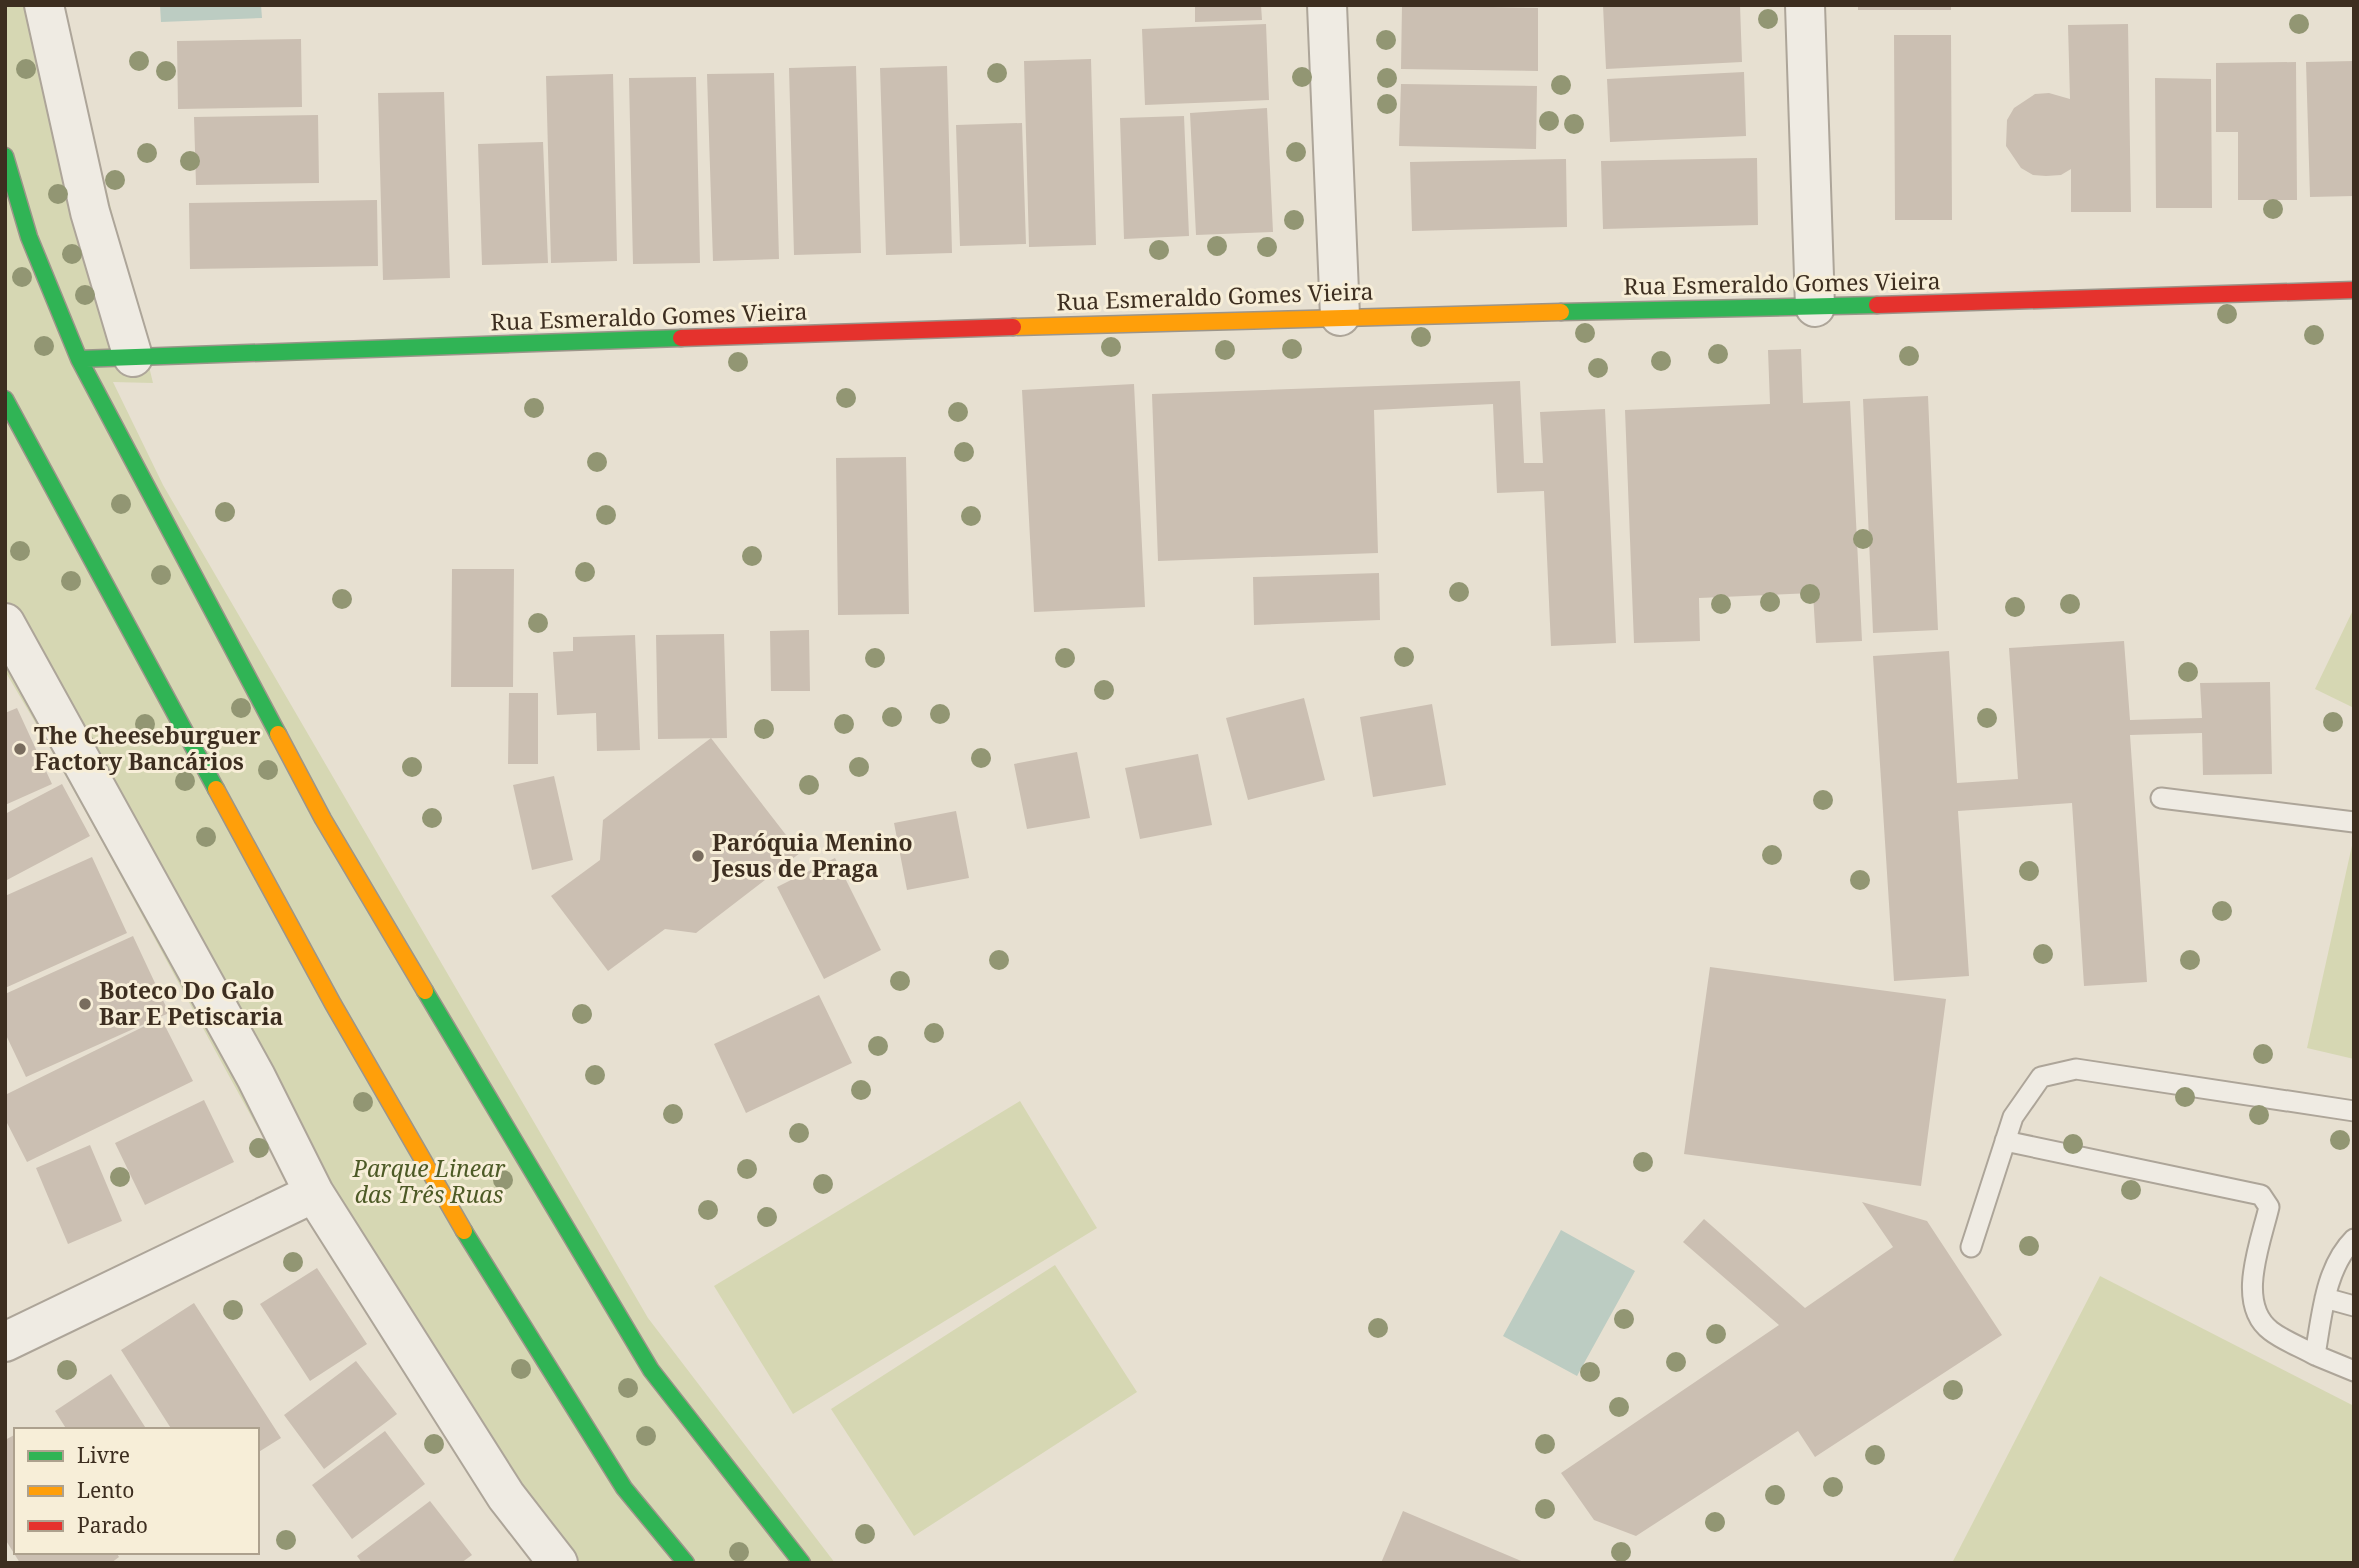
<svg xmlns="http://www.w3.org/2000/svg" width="2359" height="1568" viewBox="0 0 2359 1568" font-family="'Noto Serif',serif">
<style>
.green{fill:#d6d7b3}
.water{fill:#bcccc2}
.building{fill:#cbbfb2}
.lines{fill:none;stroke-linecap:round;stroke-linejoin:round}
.lane-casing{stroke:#ada599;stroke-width:23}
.street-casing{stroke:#ada599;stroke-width:42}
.fast-casing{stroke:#9c958a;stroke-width:19}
.slow-casing{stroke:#9c958a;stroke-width:19}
.jam-casing{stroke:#9c958a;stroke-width:19}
.lane{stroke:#efebe3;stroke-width:19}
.street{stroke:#efebe3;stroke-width:38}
.fast{stroke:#30b455;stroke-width:16}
.slow{stroke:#ff9f0a;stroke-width:16}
.jam{stroke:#e5322d;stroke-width:16}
.tree{fill:#929673}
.poi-dot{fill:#786c5e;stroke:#f7eed8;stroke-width:2.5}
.labels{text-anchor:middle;stroke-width:6;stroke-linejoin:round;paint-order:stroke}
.street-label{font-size:23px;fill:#3d2e20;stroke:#f7eed8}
.poi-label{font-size:23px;font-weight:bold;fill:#3d2e20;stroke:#f7eed8;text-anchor:start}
.park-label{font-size:23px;font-style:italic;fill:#4d5a26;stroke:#f7eed8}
</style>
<rect width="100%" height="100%" fill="#e7e0d1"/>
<path class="green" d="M 5,5 L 62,5 L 153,383 L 113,382 L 163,485 L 648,1318 L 835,1563 L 532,1563 C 459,1460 389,1353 324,1244 C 213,1056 117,859 5,671 Z
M 2354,608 L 2354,708 L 2315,689 Z
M 2353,841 L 2354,841 L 2354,1059 L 2307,1048 Z
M 1020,1101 L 1097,1228 L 793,1414 L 714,1286 Z
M 1055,1265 L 1137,1392 L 914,1536 L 831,1409 Z
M 2100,1276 L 2354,1406 L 2354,1563 L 1952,1563 Z"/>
<path class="water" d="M 160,5 L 261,5 L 262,18 L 161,22 Z
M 1561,1230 L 1635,1271 L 1577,1376 L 1503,1336 Z"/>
<path class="building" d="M 1195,5 L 1261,5 L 1262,20 L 1195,22 Z
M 1402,5 L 1538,8 L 1538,71 L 1401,69 Z
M 1603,5 L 1740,5 L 1742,62 L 1606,69 Z
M 1858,5 L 1951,5 L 1951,10 L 1858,10 Z
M 1266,24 L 1269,100 L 1145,105 L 1142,29 Z
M 2128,24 L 2131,212 L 2071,212 L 2071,169 L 2061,175 L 2046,176 L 2033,175 L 2021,168 L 2006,146 L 2007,120 L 2014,108 L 2035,94 L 2049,93 L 2070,99 L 2068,25 Z
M 1894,35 L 1951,35 L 1952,220 L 1895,220 Z
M 301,39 L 302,107 L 178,109 L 177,41 Z
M 1091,59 L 1096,245 L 1029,247 L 1024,61 Z
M 2354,61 L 2354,196 L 2310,197 L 2306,62 Z
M 2296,62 L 2297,200 L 2238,200 L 2238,132 L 2216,132 L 2216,63 Z
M 856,66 L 861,253 L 794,255 L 789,68 Z
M 947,66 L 952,253 L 886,255 L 880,68 Z
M 1744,72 L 1746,136 L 1610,142 L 1607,79 Z
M 774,73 L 779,259 L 713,261 L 707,74 Z
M 613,74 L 617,261 L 551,263 L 546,76 Z
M 696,77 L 700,263 L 633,264 L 629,78 Z
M 2155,78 L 2211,79 L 2212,208 L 2156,208 Z
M 1401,84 L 1537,86 L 1536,149 L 1399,146 Z
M 444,92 L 450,278 L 383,280 L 378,93 Z
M 1267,108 L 1273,232 L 1196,235 L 1190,113 Z
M 318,115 L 319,183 L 196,185 L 194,117 Z
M 1184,116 L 1189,236 L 1124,239 L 1120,118 Z
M 1022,123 L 1026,244 L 960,246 L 956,125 Z
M 543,142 L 548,263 L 482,265 L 478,144 Z
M 1757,158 L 1758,225 L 1603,229 L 1601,161 Z
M 1566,159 L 1567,227 L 1412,231 L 1410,162 Z
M 377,200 L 378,266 L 190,269 L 189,203 Z
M 1801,349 L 1803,403 L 1850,401 L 1862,641 L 1816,643 L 1813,593 L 1699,598 L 1700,641 L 1634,643 L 1625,410 L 1770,404 L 1768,350 Z
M 1520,381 L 1524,463 L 1543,463 L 1540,412 L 1605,409 L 1616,643 L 1551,646 L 1544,491 L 1497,493 L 1493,404 L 1374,410 L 1378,553 L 1158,561 L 1152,394 Z
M 1134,384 L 1145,607 L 1034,612 L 1022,390 Z
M 1928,396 L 1938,630 L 1873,633 L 1863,399 Z
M 906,457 L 909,614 L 838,615 L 836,458 Z
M 452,569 L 514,569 L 513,687 L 451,687 Z
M 1379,573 L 1380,620 L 1254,625 L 1253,577 Z
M 809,630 L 810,691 L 771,691 L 770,631 Z
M 724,634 L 727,738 L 658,739 L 656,635 Z
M 635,635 L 640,750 L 597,751 L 596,713 L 557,715 L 553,652 L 573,651 L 573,637 Z
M 2124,641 L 2130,720 L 2202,718 L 2200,683 L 2270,682 L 2272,774 L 2203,775 L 2202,733 L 2130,735 L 2147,982 L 2084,986 L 2072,803 L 1958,811 L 1969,976 L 1894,981 L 1873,656 L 1949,651 L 1957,783 L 2018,779 L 2009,648 Z
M 509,693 L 538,693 L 538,764 L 508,764 Z
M 1304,698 L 1325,780 L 1248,800 L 1226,718 Z
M 1432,704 L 1446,785 L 1373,797 L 1360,717 Z
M 17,708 L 52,784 L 5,805 L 5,713 Z
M 711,738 L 800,853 L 696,933 L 665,929 L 608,971 L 551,896 L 600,860 L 603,820 Z
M 1077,752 L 1090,818 L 1027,829 L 1014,764 Z
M 1198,754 L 1212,825 L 1140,839 L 1125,768 Z
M 554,776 L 573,860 L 532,870 L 513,785 Z
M 62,784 L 90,836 L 5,881 L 5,814 Z
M 956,811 L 969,878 L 907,890 L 894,823 Z
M 92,857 L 127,933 L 5,988 L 5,896 Z
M 835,858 L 881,950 L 824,979 L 777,887 Z
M 133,936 L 169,1013 L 26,1077 L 5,1033 L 5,994 Z
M 1710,967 L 1946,999 L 1921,1186 L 1684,1154 Z
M 819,995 L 852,1063 L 746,1113 L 714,1044 Z
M 161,1018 L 193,1081 L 27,1162 L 5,1119 L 5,1095 Z
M 204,1100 L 234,1162 L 145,1205 L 115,1143 Z
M 90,1145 L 122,1221 L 68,1244 L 36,1168 Z
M 1862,1202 L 1927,1221 L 2002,1335 L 1815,1457 L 1798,1431 L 1636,1536 L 1594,1520 L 1561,1473 L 1779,1325 L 1683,1242 L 1704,1219 L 1805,1308 L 1893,1247 Z
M 317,1268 L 367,1344 L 310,1381 L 260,1304 Z
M 194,1303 L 281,1438 L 257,1453 L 257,1430 L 172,1430 L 121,1350 Z
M 356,1361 L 397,1414 L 324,1469 L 284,1415 Z
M 111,1374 L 147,1430 L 67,1430 L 55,1411 Z
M 385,1431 L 425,1484 L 352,1539 L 312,1485 Z
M 16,1434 L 16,1552 L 116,1552 L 119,1557 L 111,1563 L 20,1563 L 5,1539 L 5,1440 Z
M 430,1501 L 472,1555 L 461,1563 L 362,1563 L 357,1556 Z
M 1403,1511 L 1526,1563 L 1381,1563 Z"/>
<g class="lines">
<g class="lane-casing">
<path id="lane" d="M 2161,798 L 2354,822
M 2005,1141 L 2261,1195 L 2269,1207 C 2261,1242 2235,1304 2271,1331 C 2284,1341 2301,1347 2315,1355
M 2354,1239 C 2325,1268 2322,1315 2315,1355 L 2354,1371
M 1971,1247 L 2013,1117 L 2041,1077 L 2076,1069 L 2354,1111
M 2325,1298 L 2354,1306"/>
</g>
<g class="street-casing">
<path id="street" d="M 44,5 L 90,212 L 133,357
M 1327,5 L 1340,316
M 1805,5 L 1815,307
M 5,623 L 256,1077 L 314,1193 L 506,1496 L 558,1563
M 5,1342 L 314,1193"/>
</g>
<g class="fast-casing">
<path id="fast" d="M 5,156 L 29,237 L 79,359 L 278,734
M 1561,312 L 1877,305
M 79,359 L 681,338
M 5,399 L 216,789
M 425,991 L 651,1370 L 802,1563
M 464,1231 L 624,1488 L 686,1563"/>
</g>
<g class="slow-casing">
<path id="slow" d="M 1013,327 L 1561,312
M 278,734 L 323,819 L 425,991
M 216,789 L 333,1004 L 464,1231"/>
</g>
<g class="jam-casing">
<path id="jam" d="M 1877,305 L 2354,290
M 681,338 L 1013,327"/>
</g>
<use href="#lane" class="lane"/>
<use href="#street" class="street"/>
<use href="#fast" class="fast"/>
<use href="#slow" class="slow"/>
<use href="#jam" class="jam"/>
</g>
<g class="tree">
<circle cx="1768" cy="19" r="10"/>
<circle cx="2299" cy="24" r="10"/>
<circle cx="1386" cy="40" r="10"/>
<circle cx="139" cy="61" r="10"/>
<circle cx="26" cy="69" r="10"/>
<circle cx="166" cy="71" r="10"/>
<circle cx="997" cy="73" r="10"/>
<circle cx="1302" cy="77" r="10"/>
<circle cx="1387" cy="78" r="10"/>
<circle cx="1561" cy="85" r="10"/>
<circle cx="1387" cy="104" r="10"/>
<circle cx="1549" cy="121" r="10"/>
<circle cx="1574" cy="124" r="10"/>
<circle cx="1296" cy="152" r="10"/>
<circle cx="147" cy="153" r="10"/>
<circle cx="190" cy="161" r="10"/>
<circle cx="115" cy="180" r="10"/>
<circle cx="58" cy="194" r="10"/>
<circle cx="2273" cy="209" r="10"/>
<circle cx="1294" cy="220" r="10"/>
<circle cx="1217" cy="246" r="10"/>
<circle cx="1267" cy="247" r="10"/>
<circle cx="1159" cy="250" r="10"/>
<circle cx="72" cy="254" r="10"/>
<circle cx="22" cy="277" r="10"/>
<circle cx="85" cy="295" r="10"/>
<circle cx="2227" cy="314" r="10"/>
<circle cx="1585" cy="333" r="10"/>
<circle cx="2314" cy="335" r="10"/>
<circle cx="1421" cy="337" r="10"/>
<circle cx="44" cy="346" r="10"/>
<circle cx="1111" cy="347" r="10"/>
<circle cx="1292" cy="349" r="10"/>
<circle cx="1225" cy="350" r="10"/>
<circle cx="1718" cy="354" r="10"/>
<circle cx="1909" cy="356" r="10"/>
<circle cx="1661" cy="361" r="10"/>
<circle cx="738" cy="362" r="10"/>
<circle cx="1598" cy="368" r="10"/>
<circle cx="846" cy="398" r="10"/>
<circle cx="534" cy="408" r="10"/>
<circle cx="958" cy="412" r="10"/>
<circle cx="964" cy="452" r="10"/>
<circle cx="597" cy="462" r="10"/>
<circle cx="121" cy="504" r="10"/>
<circle cx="225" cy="512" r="10"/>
<circle cx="606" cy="515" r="10"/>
<circle cx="971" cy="516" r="10"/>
<circle cx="1863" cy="539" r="10"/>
<circle cx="20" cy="551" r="10"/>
<circle cx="752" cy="556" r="10"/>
<circle cx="585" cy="572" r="10"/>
<circle cx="161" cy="575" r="10"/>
<circle cx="71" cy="581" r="10"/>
<circle cx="1459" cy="592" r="10"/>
<circle cx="1810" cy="594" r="10"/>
<circle cx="342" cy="599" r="10"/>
<circle cx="1770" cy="602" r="10"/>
<circle cx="1721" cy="604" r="10"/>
<circle cx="2070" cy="604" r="10"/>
<circle cx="2015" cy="607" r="10"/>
<circle cx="538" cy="623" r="10"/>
<circle cx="1404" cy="657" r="10"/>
<circle cx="875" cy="658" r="10"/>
<circle cx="1065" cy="658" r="10"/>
<circle cx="2188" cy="672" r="10"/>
<circle cx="1104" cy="690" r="10"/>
<circle cx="241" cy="708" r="10"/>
<circle cx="940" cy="714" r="10"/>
<circle cx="892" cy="717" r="10"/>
<circle cx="1987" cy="718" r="10"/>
<circle cx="2333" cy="722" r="10"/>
<circle cx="145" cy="724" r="10"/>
<circle cx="844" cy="724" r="10"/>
<circle cx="764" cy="729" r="10"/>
<circle cx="981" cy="758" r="10"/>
<circle cx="412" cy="767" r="10"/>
<circle cx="859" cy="767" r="10"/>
<circle cx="268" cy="770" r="10"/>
<circle cx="185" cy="781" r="10"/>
<circle cx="809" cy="785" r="10"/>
<circle cx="1823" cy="800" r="10"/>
<circle cx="432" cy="818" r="10"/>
<circle cx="206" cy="837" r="10"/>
<circle cx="1772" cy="855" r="10"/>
<circle cx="2029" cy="871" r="10"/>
<circle cx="1860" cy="880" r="10"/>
<circle cx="2222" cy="911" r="10"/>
<circle cx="2043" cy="954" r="10"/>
<circle cx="999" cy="960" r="10"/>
<circle cx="2190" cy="960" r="10"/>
<circle cx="900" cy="981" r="10"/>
<circle cx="582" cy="1014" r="10"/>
<circle cx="934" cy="1033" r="10"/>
<circle cx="878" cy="1046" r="10"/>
<circle cx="2263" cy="1054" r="10"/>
<circle cx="595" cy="1075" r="10"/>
<circle cx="861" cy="1090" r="10"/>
<circle cx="2185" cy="1097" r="10"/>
<circle cx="363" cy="1102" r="10"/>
<circle cx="673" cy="1114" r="10"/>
<circle cx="2259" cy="1115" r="10"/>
<circle cx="799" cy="1133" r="10"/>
<circle cx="2340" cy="1140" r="10"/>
<circle cx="2073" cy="1144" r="10"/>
<circle cx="259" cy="1148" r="10"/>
<circle cx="1643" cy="1162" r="10"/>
<circle cx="747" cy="1169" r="10"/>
<circle cx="120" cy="1177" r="10"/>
<circle cx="503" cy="1180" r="10"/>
<circle cx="823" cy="1184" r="10"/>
<circle cx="2131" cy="1190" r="10"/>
<circle cx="708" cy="1210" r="10"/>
<circle cx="767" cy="1217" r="10"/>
<circle cx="2029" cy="1246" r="10"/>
<circle cx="293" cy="1262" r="10"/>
<circle cx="233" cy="1310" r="10"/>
<circle cx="1624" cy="1319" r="10"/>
<circle cx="1378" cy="1328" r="10"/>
<circle cx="1716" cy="1334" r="10"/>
<circle cx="1676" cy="1362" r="10"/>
<circle cx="521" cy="1369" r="10"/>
<circle cx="67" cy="1370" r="10"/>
<circle cx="1590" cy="1372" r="10"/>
<circle cx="628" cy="1388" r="10"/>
<circle cx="1953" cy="1390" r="10"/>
<circle cx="1619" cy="1407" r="10"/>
<circle cx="646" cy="1436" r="10"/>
<circle cx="434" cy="1444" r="10"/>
<circle cx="1545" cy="1444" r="10"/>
<circle cx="1875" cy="1455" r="10"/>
<circle cx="1833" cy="1487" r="10"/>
<circle cx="1775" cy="1495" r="10"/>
<circle cx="1545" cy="1509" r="10"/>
<circle cx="1715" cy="1522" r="10"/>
<circle cx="865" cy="1534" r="10"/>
<circle cx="286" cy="1540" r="10"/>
<circle cx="739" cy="1552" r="10"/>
<circle cx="1621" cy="1552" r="10"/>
</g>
<g class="poi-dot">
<circle cx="20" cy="749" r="7"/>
<circle cx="698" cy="856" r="7"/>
<circle cx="85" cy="1004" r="7"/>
</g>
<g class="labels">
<g class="street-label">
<text transform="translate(1782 284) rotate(-1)" y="8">Rua Esmeraldo Gomes Vieira</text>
<text transform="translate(1215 297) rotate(-2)" y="8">Rua Esmeraldo Gomes Vieira</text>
<text transform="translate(649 317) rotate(-2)" y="8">Rua Esmeraldo Gomes Vieira</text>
</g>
<g class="poi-label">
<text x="34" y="744">The Cheeseburguer<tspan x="34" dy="26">Factory Bancários</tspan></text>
<text x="712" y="851">Paróquia Menino<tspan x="712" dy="26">Jesus de Praga</tspan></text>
<text x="99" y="999">Boteco Do Galo<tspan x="99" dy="26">Bar E Petiscaria</tspan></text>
</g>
<g class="park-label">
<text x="429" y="1177">Parque Linear<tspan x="429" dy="26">das Três Ruas</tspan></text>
</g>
</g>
<rect width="2359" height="1568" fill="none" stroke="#3d2e20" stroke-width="14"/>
<rect x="14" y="1428" width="245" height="126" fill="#f7eed8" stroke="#ada18e" stroke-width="2"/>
<rect x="28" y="1451" width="35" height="10" fill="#30b455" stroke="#ada18e" stroke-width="2"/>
<text x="77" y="1463" font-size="21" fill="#3d2e20">Livre</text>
<rect x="28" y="1486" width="35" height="10" fill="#ff9f0a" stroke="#ada18e" stroke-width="2"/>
<text x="77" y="1498" font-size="21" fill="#3d2e20">Lento</text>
<rect x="28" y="1521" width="35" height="10" fill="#e5322d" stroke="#ada18e" stroke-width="2"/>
<text x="77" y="1533" font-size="21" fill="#3d2e20">Parado</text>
</svg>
